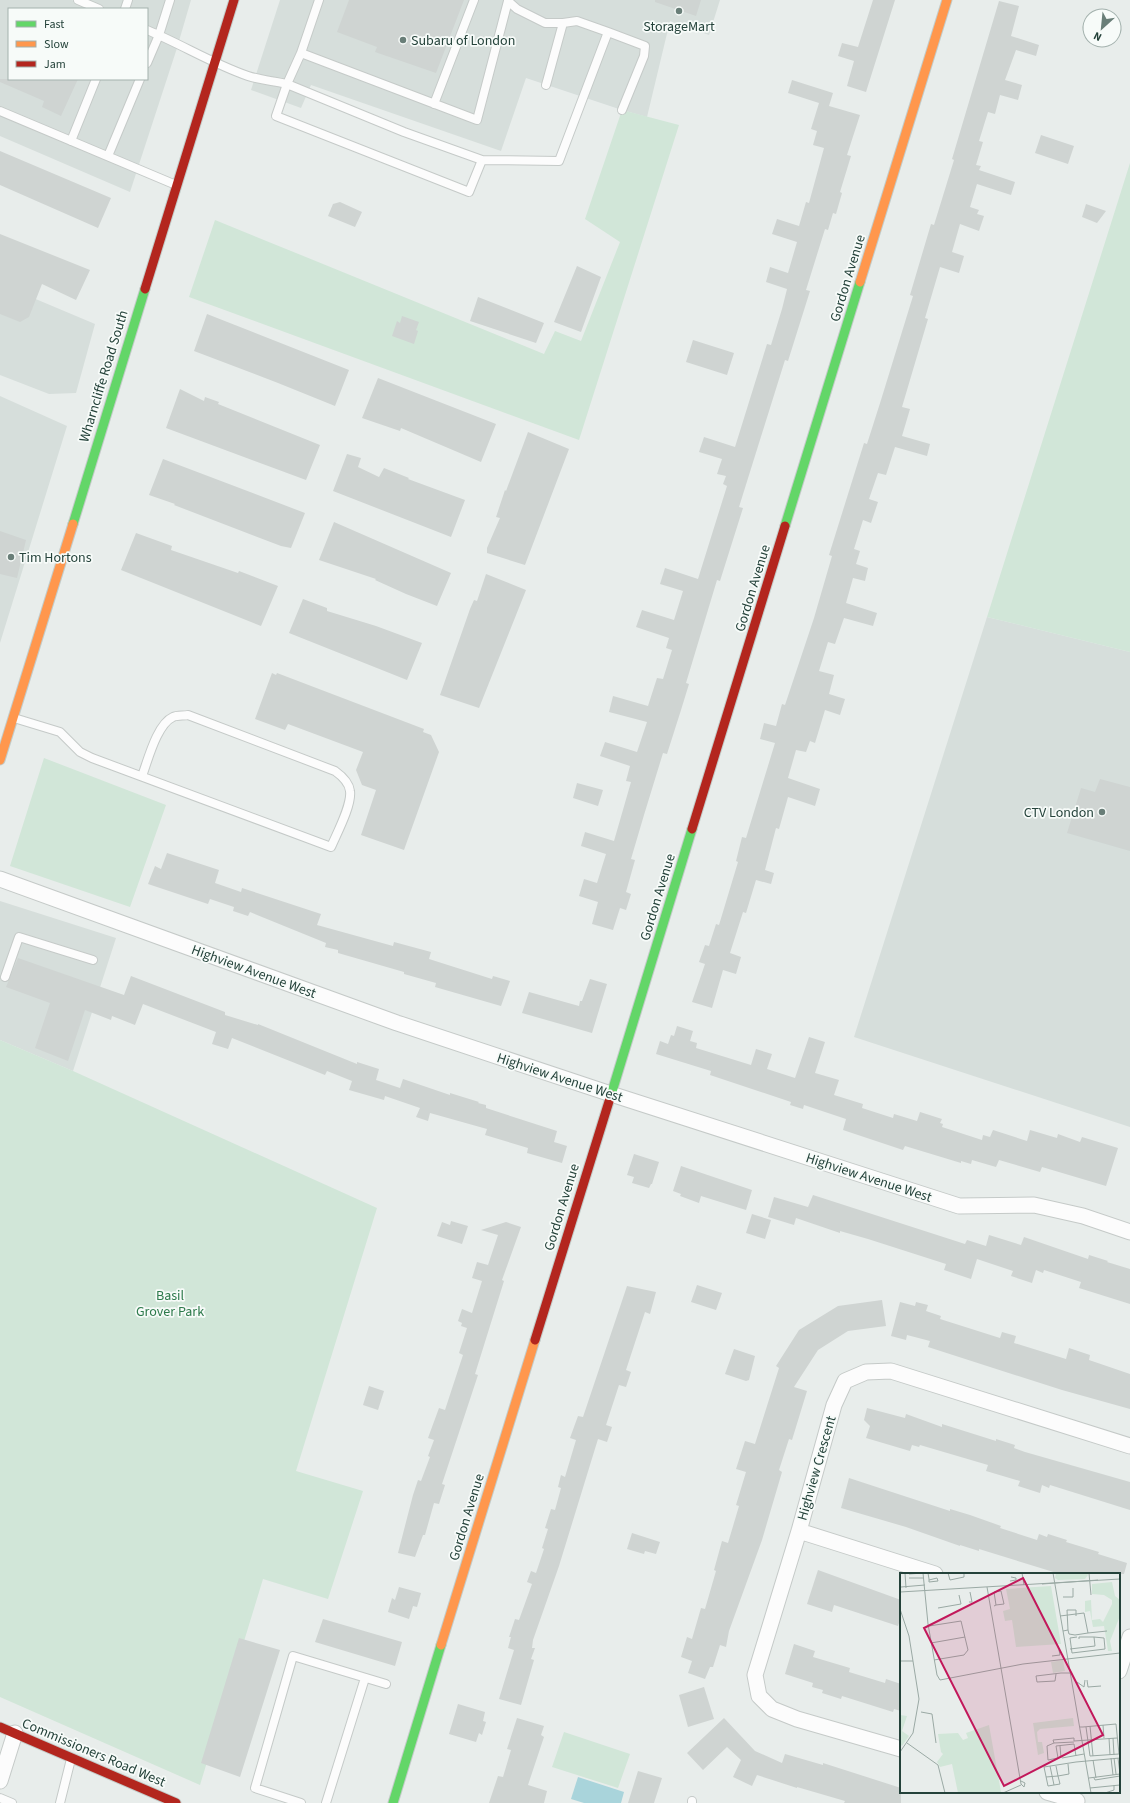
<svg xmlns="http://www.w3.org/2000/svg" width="1130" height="1803" viewBox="0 0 1130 1803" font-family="'Source Sans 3',sans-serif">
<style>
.built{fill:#d6dedb}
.green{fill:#d1e6d8}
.water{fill:#a9d4db}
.building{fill:#cfd4d2}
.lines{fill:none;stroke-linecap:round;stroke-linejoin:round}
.lane-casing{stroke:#c5cac8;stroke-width:10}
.street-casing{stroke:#c5cac8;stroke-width:17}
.fast-casing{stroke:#c3cbc8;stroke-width:11}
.slow-casing{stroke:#c3cbc8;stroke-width:11}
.jam-casing{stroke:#c3cbc8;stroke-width:11}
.lane{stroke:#fcfcfc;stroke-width:8}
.street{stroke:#fcfcfc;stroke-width:15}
.fast{stroke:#63d668;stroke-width:9}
.slow{stroke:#ff974d;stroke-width:9}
.jam{stroke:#b3261e;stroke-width:9}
.poi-dot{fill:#697e78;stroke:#f7fbf9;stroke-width:1.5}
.labels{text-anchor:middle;stroke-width:3.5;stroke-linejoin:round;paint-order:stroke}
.poi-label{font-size:14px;fill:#24423a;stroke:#f7fbf9;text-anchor:start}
.street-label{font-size:14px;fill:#24423a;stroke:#f7fbf9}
.park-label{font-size:14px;fill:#2d7a4b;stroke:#f7fbf9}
.inset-road{fill:none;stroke:#9aa9a4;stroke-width:1}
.view{fill:#c2185b;fill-opacity:0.15;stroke:#c2185b;stroke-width:2}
.inset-edge{fill:none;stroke:#24423a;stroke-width:2}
</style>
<rect width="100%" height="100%" fill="#e8edeb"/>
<path class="built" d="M 0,0 L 72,0 L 93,9 L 9,9 L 9,79 L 147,79 L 147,32 L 178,45 L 130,192 L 0,136 Z
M 82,0 L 191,0 L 179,41 L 147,28 L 147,9 L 103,9 Z
M 280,0 L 720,0 L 709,35 L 670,21 L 647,117 L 622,110 L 526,78 L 501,151 L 311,85 L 301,108 L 251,90 Z
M 0,284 L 95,324 L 76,393 L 49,394 L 0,375 Z
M 0,396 L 67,426 L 0,643 Z
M 987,617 L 1130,652 L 1130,1127 L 854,1037 Z
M 0,901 L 116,938 L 73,1071 L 0,1040 Z"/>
<path class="green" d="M 622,110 L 679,125 L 579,440 L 189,297 L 215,220 L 544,354 L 555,331 L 581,341 L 620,242 L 585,219 Z
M 1130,163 L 1130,652 L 987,617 Z
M 44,758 L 166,805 L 130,907 L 10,866 Z
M 0,1040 L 73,1071 L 377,1208 L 296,1471 L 363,1491 L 328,1599 L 263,1579 L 200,1785 L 0,1697 Z
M 564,1732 L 630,1754 L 618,1788 L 552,1767 Z"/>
<path class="water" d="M 578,1777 L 624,1792 L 621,1803 L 584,1803 L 571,1799 Z"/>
<path class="building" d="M 349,0 L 464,0 L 436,73 L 375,52 L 377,47 L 337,32 Z
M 655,0 L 701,0 L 696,16 L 655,2 Z
M 873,0 L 895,0 L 866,92 L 847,86 L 854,61 L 838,56 L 842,43 L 858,47 Z
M 999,1 L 1019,6 L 1011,36 L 1039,45 L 1036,56 L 1016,50 L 1005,80 L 1022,85 L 1018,100 L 1000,95 L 995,114 L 988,112 L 979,141 L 983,142 L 976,165 L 981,166 L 979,170 L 1015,182 L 1011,195 L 977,184 L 970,207 L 979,210 L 977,214 L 984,216 L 979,231 L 960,224 L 952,252 L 964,256 L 959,273 L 940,267 L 925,318 L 928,319 L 902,407 L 910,409 L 902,436 L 930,444 L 927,456 L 895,447 L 886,475 L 878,473 L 869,499 L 878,502 L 871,523 L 863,520 L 854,549 L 860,551 L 856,564 L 868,568 L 865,581 L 853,578 L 846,603 L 877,613 L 873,626 L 844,618 L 835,644 L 828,642 L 819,671 L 834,675 L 829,694 L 845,699 L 840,715 L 825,710 L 815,743 L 810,741 L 806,752 L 796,750 L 788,778 L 820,789 L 815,806 L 788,797 L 779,829 L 776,828 L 765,870 L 774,873 L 771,884 L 756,880 L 746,913 L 743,912 L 730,953 L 741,957 L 736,974 L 723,970 L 712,1008 L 692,1002 L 705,964 L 699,962 L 705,945 L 709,946 L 716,924 L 719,925 L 738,862 L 736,861 L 742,837 L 746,838 L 775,743 L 760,739 L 764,723 L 776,726 L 782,704 L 785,705 L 814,618 L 832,556 L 829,555 L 864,443 L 867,444 L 881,400 L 913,296 L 910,295 L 931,224 L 934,225 L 954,160 L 952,159 Z
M 0,79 L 78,79 L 61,116 L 42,107 L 44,101 L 0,82 Z
M 792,80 L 833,93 L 829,106 L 860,115 L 847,155 L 851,156 L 840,192 L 842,193 L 836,214 L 833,213 L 828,230 L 825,229 L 806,290 L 810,291 L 788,361 L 785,360 L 739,507 L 743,508 L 720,581 L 717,580 L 686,683 L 689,684 L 681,710 L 667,754 L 663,753 L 644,815 L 631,859 L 635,860 L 626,892 L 631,894 L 626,910 L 620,908 L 613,930 L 592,924 L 598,902 L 579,896 L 584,879 L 597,883 L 606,854 L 581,846 L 585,832 L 614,841 L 631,782 L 626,781 L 630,766 L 600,756 L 605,742 L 637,752 L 647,722 L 609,712 L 613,696 L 648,706 L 657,678 L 663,679 L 672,650 L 666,648 L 669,638 L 636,627 L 642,610 L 674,620 L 683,591 L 660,584 L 665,568 L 698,579 L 727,486 L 723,484 L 726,476 L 717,474 L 722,459 L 699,452 L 704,437 L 735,447 L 767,344 L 771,345 L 782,309 L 787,289 L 766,282 L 770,267 L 788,273 L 797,242 L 772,234 L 777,219 L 799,226 L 806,202 L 809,203 L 824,148 L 813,145 L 817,131 L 811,129 L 819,103 L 788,93 Z
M 1041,135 L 1074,146 L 1068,164 L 1035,153 Z
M 0,151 L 111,198 L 98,228 L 0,185 Z
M 340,202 L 362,212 L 355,227 L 328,216 L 333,204 Z
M 1086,204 L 1106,211 L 1097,223 L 1082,217 Z
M 0,234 L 90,270 L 76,300 L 42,284 L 29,317 L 20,322 L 0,314 Z
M 577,266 L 601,277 L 581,332 L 554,322 Z
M 478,297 L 544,323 L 536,343 L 470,321 Z
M 207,314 L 349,370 L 335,406 L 278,383 L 194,351 Z
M 402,316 L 419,322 L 416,330 L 418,331 L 414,344 L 392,336 L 397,321 L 400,323 Z
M 693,340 L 734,353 L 727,375 L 686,362 Z
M 378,378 L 496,424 L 481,462 L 401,428 L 400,431 L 362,418 Z
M 180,389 L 204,401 L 205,397 L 219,402 L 218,404 L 320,445 L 306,480 L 166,428 Z
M 528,432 L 569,449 L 525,565 L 487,553 L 487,548 L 500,518 L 496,517 L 505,490 L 506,491 Z
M 347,454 L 361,458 L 358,467 L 379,477 L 384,468 L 409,478 L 408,479 L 465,500 L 451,537 L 333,491 Z
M 163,459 L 305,513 L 291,548 L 281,546 L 174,505 L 175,504 L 149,495 Z
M 334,522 L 451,573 L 437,606 L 406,594 L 375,580 L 376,579 L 319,560 Z
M 0,531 L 26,540 L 17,578 L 0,574 Z
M 136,533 L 172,546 L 171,550 L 238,573 L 239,571 L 278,586 L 261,626 L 121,570 Z
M 486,574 L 526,590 L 479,708 L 440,695 L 470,609 L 474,600 L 477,601 Z
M 303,599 L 327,608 L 327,611 L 376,626 L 422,643 L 407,680 L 289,633 Z
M 272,673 L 276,675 L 277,673 L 424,729 L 423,732 L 431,735 L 439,752 L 404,850 L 361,835 L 376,790 L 362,785 L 356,770 L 363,752 L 288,724 L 285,730 L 255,719 Z
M 1100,779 L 1130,787 L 1130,851 L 1067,833 L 1081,788 L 1095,792 Z
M 577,783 L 603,790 L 598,806 L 573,798 Z
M 167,853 L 219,870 L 215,883 L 241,892 L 242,888 L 321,914 L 317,925 L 393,946 L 394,942 L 431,952 L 429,959 L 492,979 L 493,976 L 510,981 L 501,1006 L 435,987 L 436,983 L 404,974 L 404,972 L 338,953 L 338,950 L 325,947 L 326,943 L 250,912 L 248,916 L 233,911 L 234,907 L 210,899 L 208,904 L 148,884 L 155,866 L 161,869 Z
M 18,958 L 124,995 L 131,976 L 225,1012 L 225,1015 L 258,1025 L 258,1024 L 357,1064 L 357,1062 L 379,1069 L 376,1080 L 400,1088 L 403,1079 L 450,1095 L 450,1093 L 479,1102 L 478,1103 L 486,1105 L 486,1108 L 557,1131 L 554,1142 L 567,1146 L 562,1163 L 527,1153 L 528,1148 L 485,1135 L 487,1129 L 430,1113 L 428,1121 L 416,1117 L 420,1108 L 385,1096 L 384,1100 L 349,1090 L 352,1081 L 327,1071 L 325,1075 L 232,1038 L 228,1049 L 212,1044 L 216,1032 L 143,1004 L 135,1025 L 112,1016 L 111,1020 L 85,1010 L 68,1061 L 35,1048 L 50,1003 L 6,987 Z
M 590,979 L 607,984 L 592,1033 L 522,1013 L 529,992 L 579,1006 L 580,1001 L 582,1001 Z
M 677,1026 L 693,1031 L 690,1041 L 697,1043 L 696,1048 L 751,1065 L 756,1049 L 772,1054 L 767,1069 L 795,1078 L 809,1037 L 825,1042 L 815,1073 L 839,1080 L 834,1095 L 863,1104 L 862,1108 L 893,1118 L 894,1114 L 917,1121 L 920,1112 L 942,1119 L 940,1123 L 943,1124 L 942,1127 L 982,1140 L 983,1135 L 990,1137 L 993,1130 L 1027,1141 L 1030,1130 L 1057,1138 L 1058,1134 L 1080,1142 L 1082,1137 L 1118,1148 L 1106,1186 L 1042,1167 L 1040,1172 L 999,1160 L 996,1167 L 972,1160 L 971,1164 L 961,1161 L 961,1163 L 905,1146 L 903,1150 L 843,1130 L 846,1119 L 804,1105 L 803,1109 L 790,1105 L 791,1102 L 710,1075 L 711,1071 L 656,1054 L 660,1041 L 668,1044 L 671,1035 L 674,1036 Z
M 634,1154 L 659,1162 L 652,1184 L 651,1184 L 649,1188 L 632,1183 L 634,1177 L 627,1175 Z
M 681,1166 L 752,1190 L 746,1210 L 701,1196 L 699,1203 L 680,1196 L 681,1194 L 673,1191 Z
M 813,1195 L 965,1244 L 967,1240 L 986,1246 L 989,1235 L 1021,1245 L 1024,1237 L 1088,1259 L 1089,1255 L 1108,1261 L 1107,1262 L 1130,1269 L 1130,1304 L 1079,1288 L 1081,1282 L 1044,1270 L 1043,1273 L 1036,1270 L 1032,1283 L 1011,1276 L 1013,1271 L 977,1259 L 971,1279 L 944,1270 L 946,1264 L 868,1239 L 840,1231 L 840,1233 L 796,1218 L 794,1225 L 768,1217 L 774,1197 L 808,1207 Z
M 752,1214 L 771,1220 L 765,1239 L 746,1233 Z
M 451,1221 L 468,1226 L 462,1244 L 437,1236 L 442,1222 L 450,1225 Z
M 506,1222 L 521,1227 L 502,1280 L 504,1281 L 475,1374 L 478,1375 L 442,1484 L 445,1485 L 439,1504 L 434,1503 L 425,1535 L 423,1535 L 415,1557 L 398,1553 L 413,1495 L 418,1480 L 421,1481 L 430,1457 L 428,1456 L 434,1440 L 428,1438 L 439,1408 L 445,1410 L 463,1355 L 459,1353 L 467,1328 L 461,1326 L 462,1323 L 458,1321 L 462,1309 L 472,1313 L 482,1281 L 472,1278 L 477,1262 L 488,1265 L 498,1235 L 481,1230 Z
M 697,1285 L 722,1293 L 716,1310 L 691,1302 Z
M 627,1286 L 656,1292 L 650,1314 L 645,1312 L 626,1370 L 631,1372 L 626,1387 L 619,1385 L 606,1425 L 612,1427 L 607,1442 L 598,1439 L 590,1465 L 559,1566 L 533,1640 L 532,1648 L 535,1648 L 531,1659 L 534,1660 L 521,1705 L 499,1699 L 514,1650 L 508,1648 L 511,1637 L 509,1637 L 515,1619 L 519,1620 L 532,1584 L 527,1582 L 531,1571 L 536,1573 L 544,1549 L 542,1548 L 548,1529 L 545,1528 L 551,1509 L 555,1510 L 561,1488 L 558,1487 L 561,1475 L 565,1477 L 576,1440 L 570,1438 L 578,1416 L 583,1417 Z
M 882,1300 L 886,1326 L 848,1331 L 818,1350 L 794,1387 L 807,1391 L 792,1440 L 789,1439 L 779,1470 L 782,1472 L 762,1540 L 729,1631 L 726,1647 L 720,1645 L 713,1667 L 710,1667 L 705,1679 L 688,1673 L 692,1661 L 681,1657 L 687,1637 L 692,1639 L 701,1608 L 705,1609 L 716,1571 L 714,1570 L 722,1541 L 728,1543 L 739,1506 L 736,1505 L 746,1472 L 736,1469 L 745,1441 L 755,1444 L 779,1368 L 776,1366 L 799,1330 L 838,1306 Z
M 900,1302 L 915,1306 L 916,1302 L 928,1305 L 926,1311 L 941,1316 L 940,1319 L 1000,1338 L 1002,1332 L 1016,1336 L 1014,1343 L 1066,1359 L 1069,1348 L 1090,1355 L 1089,1360 L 1130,1374 L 1130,1409 L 1062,1390 L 928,1347 L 930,1341 L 907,1335 L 906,1340 L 891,1336 Z
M 734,1349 L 755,1356 L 749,1380 L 746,1381 L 725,1374 Z
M 369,1386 L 384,1391 L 378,1410 L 363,1405 Z
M 867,1408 L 905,1418 L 906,1414 L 942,1427 L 942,1424 L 996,1441 L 996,1439 L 1015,1445 L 1014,1448 L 1025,1452 L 1130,1482 L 1130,1510 L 1050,1485 L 1049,1488 L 1042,1485 L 1040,1493 L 1018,1486 L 1020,1481 L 986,1471 L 988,1465 L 920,1445 L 919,1447 L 912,1445 L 910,1451 L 866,1438 L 870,1426 L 864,1420 Z
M 849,1478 L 950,1511 L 950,1509 L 970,1515 L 1001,1526 L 1000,1528 L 1037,1540 L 1039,1534 L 1047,1537 L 1048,1534 L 1067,1540 L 1066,1542 L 1099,1552 L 1098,1554 L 1127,1563 L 1124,1574 L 1060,1574 L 979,1549 L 979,1551 L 960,1545 L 960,1546 L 906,1527 L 841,1508 Z
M 632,1533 L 660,1542 L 656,1554 L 645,1551 L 644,1554 L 627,1549 Z
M 818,1570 L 901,1600 L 901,1617 L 898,1626 L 834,1605 L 832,1612 L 807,1604 Z
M 399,1587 L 421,1593 L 417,1607 L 413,1606 L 409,1619 L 388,1612 L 392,1598 L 395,1600 Z
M 323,1619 L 402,1642 L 395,1666 L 315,1642 Z
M 239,1638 L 280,1650 L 240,1777 L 201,1763 Z
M 794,1644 L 815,1651 L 813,1657 L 850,1668 L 849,1672 L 885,1683 L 886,1679 L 901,1684 L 901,1711 L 894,1709 L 893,1712 L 842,1696 L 841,1699 L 822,1693 L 823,1690 L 812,1687 L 813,1683 L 785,1674 Z
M 704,1687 L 714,1719 L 688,1727 L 679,1695 Z
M 458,1704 L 485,1712 L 483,1721 L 486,1722 L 482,1735 L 479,1733 L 476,1742 L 449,1734 Z
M 517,1718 L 544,1726 L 541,1735 L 544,1737 L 528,1785 L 547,1791 L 544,1803 L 489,1803 L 498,1776 L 503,1777 L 511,1750 L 507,1749 Z
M 724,1718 L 755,1751 L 782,1763 L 785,1754 L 823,1765 L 823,1763 L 901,1788 L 901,1803 L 844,1803 L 845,1801 L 797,1787 L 797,1788 L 757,1775 L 752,1786 L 733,1777 L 741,1760 L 727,1747 L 703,1770 L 687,1753 Z
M 638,1771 L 662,1778 L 654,1803 L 628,1803 Z"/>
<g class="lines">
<g class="lane-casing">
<path id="lane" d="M 78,0 L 99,9
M 125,9 L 128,0
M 147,30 C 181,44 213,64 248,76 C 260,80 274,81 287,84 L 276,116 L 469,192 L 482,160 L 559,161 L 608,32 L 577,21 L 563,23 L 545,23 L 517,9 L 508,1 L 477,120 L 301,53 L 319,0
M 608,32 L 645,46 L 644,56 L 622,110
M 301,53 L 287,84 L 404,132 L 482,160
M 147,63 L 159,35 L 170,0
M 546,85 L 563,23
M 434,104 L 474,0
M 0,111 L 176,185
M 71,141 L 96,79
M 108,156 L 140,79
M 14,718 L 60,732 L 80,752 L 92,758 L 331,847 C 337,833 352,805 350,791 C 349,782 342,776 335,771 L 188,715 C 184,716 177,715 173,717 C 157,724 148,760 142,776
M 5,977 L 19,937 L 93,960
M 0,1798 L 12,1803
M 60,1803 L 71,1759
M 301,1803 L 255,1788 L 293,1656 L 386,1684
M 326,1803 L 365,1678
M 692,1803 L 692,1801"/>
</g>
<g class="street-casing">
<path id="street" d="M 0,879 L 397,1023 L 611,1094 L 959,1206 L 1034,1205 L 1083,1216 L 1130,1232
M 799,1531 L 935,1574
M 1119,1671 L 1130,1637
M 901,1749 L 797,1719 L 772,1709 L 759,1696 L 755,1675 L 799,1531 L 834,1405 L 845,1381 L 866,1372 L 891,1371 L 1130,1446
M 0,1781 L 15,1733
M 1047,1792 L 1077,1801"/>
</g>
<g class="fast-casing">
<path id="fast" d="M 73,524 L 145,289
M 785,526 L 860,282
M 611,1095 L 692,829
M 393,1803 L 441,1645"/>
</g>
<g class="slow-casing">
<path id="slow" d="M 860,282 L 947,0
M 0,760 L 73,524
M 441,1645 L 535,1340"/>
</g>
<g class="jam-casing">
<path id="jam" d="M 145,289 L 234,0
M 692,829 L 785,526
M 535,1340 L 611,1095
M 0,1727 L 176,1803"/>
</g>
<use href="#lane" class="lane"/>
<use href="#street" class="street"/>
<use href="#fast" class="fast"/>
<use href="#slow" class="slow"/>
<use href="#jam" class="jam"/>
</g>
<g class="poi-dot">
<circle cx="679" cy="11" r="4"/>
<circle cx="403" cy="40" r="4"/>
<circle cx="11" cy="557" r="4"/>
<circle cx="1102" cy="812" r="4"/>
</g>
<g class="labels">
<g class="poi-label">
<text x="679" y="31" text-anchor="middle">StorageMart</text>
<text x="411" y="45">Subaru of London</text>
<text x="19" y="562">Tim Hortons</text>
<text x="1094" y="817" text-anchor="end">CTV London</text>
</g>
<g class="street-label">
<text transform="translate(847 278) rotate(-73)" y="5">Gordon Avenue</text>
<text transform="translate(103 376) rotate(-73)" y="5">Wharncliffe Road South</text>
<text transform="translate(752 588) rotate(-73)" y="5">Gordon Avenue</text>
<text transform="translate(657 897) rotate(-73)" y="5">Gordon Avenue</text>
<text transform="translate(254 971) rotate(20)" y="5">Highview Avenue West</text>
<text transform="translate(560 1077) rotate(18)" y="5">Highview Avenue West</text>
<text transform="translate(869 1177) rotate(18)" y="5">Highview Avenue West</text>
<text transform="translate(561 1207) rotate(-73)" y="5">Gordon Avenue</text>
<text transform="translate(816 1468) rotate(-74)" y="5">Highview Crescent</text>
<text transform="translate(466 1517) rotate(-73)" y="5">Gordon Avenue</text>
<text transform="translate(94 1752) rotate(23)" y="5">Commissioners Road West</text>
</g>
<g class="park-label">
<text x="170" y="1300">Basil<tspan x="170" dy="16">Grover Park</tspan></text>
</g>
</g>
<g transform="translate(900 1573)">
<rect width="220" height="220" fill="#e8edeb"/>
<path d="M 156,0 L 187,0 L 188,2 L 185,6 L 158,7 L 155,5 ZM 212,9 L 215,23 L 220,27 L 220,43 L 210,68 L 212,78 L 208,78 L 204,53 L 193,54 L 190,38 L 185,39 L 185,28 L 191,27 L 192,47 L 200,46 L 203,49 L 212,31 L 212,27 L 204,22 L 192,21 L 192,11 ZM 151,13 L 161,71 L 116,74 L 112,47 L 105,48 L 103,38 L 110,36 L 106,16 ZM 163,87 L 165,98 L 153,100 L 151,89 ZM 0,142 L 7,143 L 2,158 L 9,163 L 2,173 L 0,171 ZM 173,145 L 174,153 L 140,156 L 137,159 L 138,169 L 142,169 L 144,180 L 138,182 L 133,150 ZM 89,152 L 101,219 L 58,220 L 52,191 L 40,194 L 37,189 L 43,181 L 41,179 L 38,161 L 58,160 L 63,167 L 68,165 L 66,160 Z" fill="#d1e6d8"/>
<path class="inset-road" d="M 5,0 L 6,15M 23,0 L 28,51 L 37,102 L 40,107 L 123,91 L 220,80M 28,0 L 29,6 L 29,9 L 38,8 L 37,5 L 29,7M 48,0 L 50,7 L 64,4 L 64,0M 122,0 L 124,12M 153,0 L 191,220M 189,0 L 191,22M 9,1 L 23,0M 9,5 L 23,5M 110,8 L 116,7 L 116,5 L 111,4M 142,11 L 198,7M 1,14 L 25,12M 87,14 L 121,211 L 124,214 L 125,210 L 121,208M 0,19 L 220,6M 163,24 L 173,24 L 173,15M 69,29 L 72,29 L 70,19M 94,33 L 96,32 L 104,31 L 101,18 L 94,19 L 96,32M 38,35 L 61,31 L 59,22M 0,36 L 9,63 L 19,126 L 13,160 L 0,179M 160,43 L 184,40 L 188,60 L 175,62 L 169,61 L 168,57 L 163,58M 29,53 L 61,48 L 68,77 L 64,82 L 34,87M 168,57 L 167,37 L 176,37 L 176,43M 188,60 L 207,58M 177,64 L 170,65 L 172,80 L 205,76 L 204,65 L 194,64M 31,70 L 65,64M 170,76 L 195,73 L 194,64 L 179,64 L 179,66M 152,83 L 160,82 L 159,77M 0,88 L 13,88M 156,101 L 155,108 L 137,109 L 136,103 L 161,100 L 170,100M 187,107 L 188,114 L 201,113M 177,109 L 184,114 L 185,107M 21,139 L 32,141 L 36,170M 203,152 L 204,165M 190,153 L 193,183M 180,154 L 183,154 L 216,151 L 219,181 L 190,183 L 186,154M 209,165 L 210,182M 213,165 L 214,182M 7,170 L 38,192 L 45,220M 154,170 L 174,169M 160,173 L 161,185M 176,183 L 174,171 L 156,173 L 158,185 L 148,187 L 147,173 L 154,170 L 153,167 L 174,165 L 174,168 L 217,165M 162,185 L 184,181M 211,185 L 213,202M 214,185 L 216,201M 218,185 L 220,201M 193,187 L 196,205M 168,191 L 169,201 L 158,203 L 160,211 L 148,213 L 144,194 L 176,189 L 220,185M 150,193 L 154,212M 146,204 L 158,203 L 156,193M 189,205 L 220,201M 194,205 L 195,207 L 220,203M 190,215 L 220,212M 103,220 L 121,212M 205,220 L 214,217 L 214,212"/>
<path class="view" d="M 123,5 L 203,162 L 104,213 L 24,55 Z"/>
<rect width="220" height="220" class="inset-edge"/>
</g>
<rect x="8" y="8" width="140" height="72" fill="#f7fbf9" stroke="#a3b1ad"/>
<rect x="16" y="21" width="20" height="6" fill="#63d668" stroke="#a3b1ad"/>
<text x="44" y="28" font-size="12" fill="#24423a">Fast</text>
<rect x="16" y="41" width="20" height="6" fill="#ff974d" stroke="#a3b1ad"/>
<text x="44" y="48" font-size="12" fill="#24423a">Slow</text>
<rect x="16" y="61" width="20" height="6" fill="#b3261e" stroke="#a3b1ad"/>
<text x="44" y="68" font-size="12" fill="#24423a">Jam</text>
<g transform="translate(1102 28) rotate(207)"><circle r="19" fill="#f7fbf9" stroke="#a3b1ad"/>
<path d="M0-3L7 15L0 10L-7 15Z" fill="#697e78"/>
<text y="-6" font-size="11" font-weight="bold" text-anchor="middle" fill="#24423a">N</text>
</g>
</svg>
